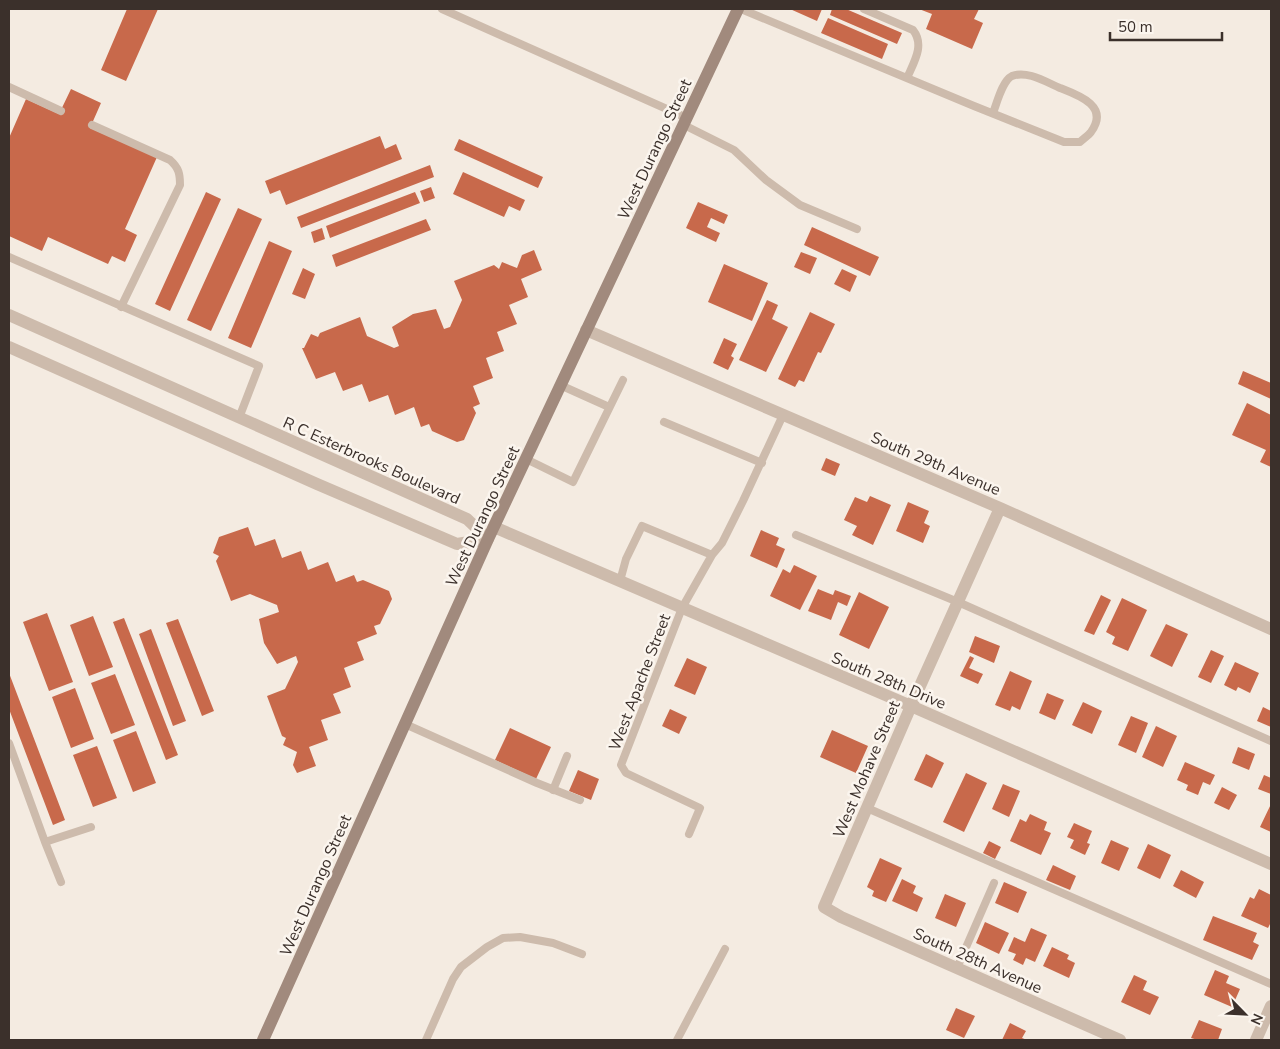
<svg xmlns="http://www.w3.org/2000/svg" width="1280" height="1049" viewBox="0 0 1280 1049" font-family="'Nunito Sans',sans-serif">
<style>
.building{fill:#c8694b}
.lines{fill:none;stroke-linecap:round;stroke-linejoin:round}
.lane{stroke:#cdbbac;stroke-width:8}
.street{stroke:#cdbbac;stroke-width:12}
.secondary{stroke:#a18a7d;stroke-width:12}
.labels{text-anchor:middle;stroke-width:5;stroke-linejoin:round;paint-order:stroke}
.street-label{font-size:16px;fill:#3b302b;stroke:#fbf5ee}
</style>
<rect width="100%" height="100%" fill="#f4ebe1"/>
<path class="building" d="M 127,9 L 158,9 L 126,81 L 101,70 Z
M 790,9 L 822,9 L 817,21 Z
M 832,9 L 846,9 L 902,33 L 897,44 L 830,15 Z
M 919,9 L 979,9 L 974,19 L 983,23 L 972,49 L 926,29 L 932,14 Z
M 828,18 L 888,44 L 882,59 L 821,33 Z
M 71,89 L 101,103 L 90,128 L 157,157 L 125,229 L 137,235 L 125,262 L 112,256 L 108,264 L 48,237 L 42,251 L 9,236 L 9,138 L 26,99 L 59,114 Z
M 380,136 L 385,149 L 396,144 L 402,159 L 286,205 L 280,190 L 270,194 L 265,181 Z
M 459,139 L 543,177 L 538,188 L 454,150 Z
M 430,165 L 434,177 L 301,228 L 297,217 Z
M 463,172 L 525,200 L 520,211 L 509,206 L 504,217 L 453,194 Z
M 431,187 L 435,198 L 424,202 L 420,191 Z
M 206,192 L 221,199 L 170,311 L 155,304 Z
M 415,192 L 420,203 L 330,238 L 326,226 Z
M 698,202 L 728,215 L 724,224 L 711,218 L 707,227 L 720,233 L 716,242 L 686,228 Z
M 238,208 L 262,219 L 211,331 L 187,320 Z
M 426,219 L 431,230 L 336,267 L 332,255 Z
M 812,227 L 879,257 L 870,276 L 804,245 Z
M 322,228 L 325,239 L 314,243 L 311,232 Z
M 269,241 L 292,251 L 251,348 L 228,338 Z
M 534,250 L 542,270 L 521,279 L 528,297 L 509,305 L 517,324 L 497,332 L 504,351 L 486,358 L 493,378 L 473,386 L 480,404 L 473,407 L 476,413 L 464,440 L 457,442 L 432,431 L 429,424 L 421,427 L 414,407 L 395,415 L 388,395 L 369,402 L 362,384 L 343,391 L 335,372 L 316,379 L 302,348 L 304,348 L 311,334 L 318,337 L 320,333 L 360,317 L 367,336 L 394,348 L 399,346 L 392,327 L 413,314 L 436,309 L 444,329 L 450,327 L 462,300 L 454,281 L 494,265 L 499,269 L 502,262 L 517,268 L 522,255 Z
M 801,252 L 817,258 L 810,274 L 794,267 Z
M 724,264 L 768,283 L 752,321 L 708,302 Z
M 303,268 L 315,274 L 305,299 L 292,294 Z
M 842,269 L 857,276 L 850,292 L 834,284 Z
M 767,300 L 778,305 L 772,319 L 788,327 L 766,372 L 739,360 Z
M 810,312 L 835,324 L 821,353 L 818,352 L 804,382 L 799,380 L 795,387 L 778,379 Z
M 724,338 L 737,344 L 731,356 L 734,358 L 728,370 L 713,363 Z
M 1243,371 L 1271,383 L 1271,399 L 1238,384 Z
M 1247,403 L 1271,415 L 1271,467 L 1260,462 L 1266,450 L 1232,435 Z
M 826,458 L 840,464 L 835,476 L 821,470 Z
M 870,496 L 891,505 L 873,545 L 852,535 L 857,526 L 844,520 L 855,497 L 867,502 Z
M 908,502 L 929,511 L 924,523 L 930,526 L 923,543 L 896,531 Z
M 248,527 L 255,546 L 275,539 L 282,558 L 301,551 L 308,570 L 328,562 L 336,582 L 354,575 L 357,582 L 363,580 L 389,591 L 392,599 L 380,624 L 374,626 L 377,634 L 357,642 L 364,660 L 344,668 L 351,687 L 333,694 L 341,713 L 321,720 L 328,740 L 309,747 L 316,766 L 297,773 L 293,765 L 297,752 L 283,745 L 286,738 L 282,736 L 267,696 L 285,689 L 298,662 L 296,656 L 277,664 L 264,643 L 259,619 L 279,612 L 277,605 L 250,594 L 231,601 L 216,561 L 219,556 L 213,553 L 219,537 Z
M 761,530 L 779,538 L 776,545 L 785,549 L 777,568 L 750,556 Z
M 794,565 L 817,576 L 800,610 L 770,596 L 783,569 L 790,573 Z
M 818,589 L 833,595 L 835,590 L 851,596 L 847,606 L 838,602 L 831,620 L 808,611 Z
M 859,592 L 889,607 L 869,649 L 839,635 Z
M 1101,595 L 1111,600 L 1094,635 L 1084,631 Z
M 1122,598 L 1147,610 L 1128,651 L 1112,644 L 1115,637 L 1106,632 Z
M 47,613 L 73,682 L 49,691 L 23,622 Z
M 93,616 L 113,667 L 89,676 L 70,625 Z
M 124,618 L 178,755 L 166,760 L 113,622 Z
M 178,619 L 214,711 L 202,716 L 166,623 Z
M 1166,624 L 1188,634 L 1172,667 L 1150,656 Z
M 151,629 L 186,721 L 173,726 L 139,634 Z
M 975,636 L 1000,646 L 994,663 L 969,652 Z
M 1211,650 L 1224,656 L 1211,683 L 1198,677 Z
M 970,656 L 974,658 L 969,668 L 983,674 L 978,684 L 960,676 Z
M 687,658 L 707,667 L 695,695 L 674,686 Z
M 1235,662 L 1259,673 L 1250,693 L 1238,687 L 1236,691 L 1224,685 Z
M 1010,671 L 1032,681 L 1020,710 L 1012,706 L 1010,711 L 995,705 Z
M 9,673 L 65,820 L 53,825 L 9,709 Z
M 115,674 L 135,725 L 111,734 L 91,683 Z
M 75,688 L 94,739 L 71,748 L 52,697 Z
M 1047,693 L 1064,700 L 1055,720 L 1039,713 Z
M 1083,702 L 1102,711 L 1092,734 L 1072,725 Z
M 1263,707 L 1271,711 L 1271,727 L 1257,721 Z
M 670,709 L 687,717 L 679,734 L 662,726 Z
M 1131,716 L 1148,723 L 1136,753 L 1118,745 Z
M 1156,726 L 1177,736 L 1163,767 L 1142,757 Z
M 510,728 L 551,747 L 536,779 L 495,760 Z
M 832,730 L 868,746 L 856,773 L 820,757 Z
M 136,731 L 156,783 L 133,792 L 113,740 Z
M 97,746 L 117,798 L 93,807 L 73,755 Z
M 1238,747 L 1255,754 L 1249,770 L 1232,763 Z
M 926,754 L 944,763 L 932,788 L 914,780 Z
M 1185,762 L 1215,775 L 1210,785 L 1203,782 L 1198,795 L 1186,790 L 1188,785 L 1177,780 Z
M 578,770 L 599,779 L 591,800 L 569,791 Z
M 966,773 L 987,783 L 964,832 L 943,822 Z
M 1264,775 L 1271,778 L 1271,794 L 1258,789 Z
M 1003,784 L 1020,791 L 1009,817 L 992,809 Z
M 1222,787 L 1237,795 L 1229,810 L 1214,803 Z
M 1271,804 L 1271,832 L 1260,827 Z
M 1030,814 L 1047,822 L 1044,830 L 1051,833 L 1041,855 L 1010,841 L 1020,819 L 1026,822 Z
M 1074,823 L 1092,831 L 1087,843 L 1090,844 L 1085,855 L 1070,848 L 1074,840 L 1067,837 Z
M 1111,840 L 1129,848 L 1119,871 L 1101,863 Z
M 989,841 L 1001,847 L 995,859 L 983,853 Z
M 1148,844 L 1171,855 L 1160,879 L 1137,868 Z
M 880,858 L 902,868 L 886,902 L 872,896 L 874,891 L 867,887 Z
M 1053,865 L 1076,876 L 1070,890 L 1046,880 Z
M 1181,870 L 1204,882 L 1196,898 L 1173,886 Z
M 902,879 L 916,886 L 913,893 L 923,898 L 917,912 L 892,901 Z
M 1004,882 L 1027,892 L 1018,913 L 995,903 Z
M 1259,889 L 1271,895 L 1271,922 L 1268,928 L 1241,916 L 1250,897 L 1254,899 Z
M 945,894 L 966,903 L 956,927 L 935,918 Z
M 1213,916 L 1257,933 L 1253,942 L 1259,945 L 1252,960 L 1203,940 Z
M 985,922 L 1009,933 L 999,954 L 976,943 Z
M 1031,928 L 1047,935 L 1035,962 L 1026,958 L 1023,965 L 1013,960 L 1016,954 L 1008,951 L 1014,937 L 1025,942 Z
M 1052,947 L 1069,955 L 1067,959 L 1075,963 L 1069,978 L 1043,966 Z
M 1215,970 L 1229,976 L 1226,983 L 1240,989 L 1232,1007 L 1204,995 Z
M 1134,975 L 1147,981 L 1143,990 L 1159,997 L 1150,1015 L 1121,1002 Z
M 956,1008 L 975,1016 L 964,1038 L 946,1030 Z
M 1199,1020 L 1222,1029 L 1218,1040 L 1198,1040 L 1191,1038 Z
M 1010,1023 L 1026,1031 L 1022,1038 L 1027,1040 L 1002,1040 Z"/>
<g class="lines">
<path class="lane" d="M 442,9 L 687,118
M 741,9 L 974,106 L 1064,142 L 1080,142 C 1083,139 1089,135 1091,132 C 1110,106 1078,95 1060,88 C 1046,82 1027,70 1012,76 C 1002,81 997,103 993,113
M 864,9 L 913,30 C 925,45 914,62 907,78
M 9,87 L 61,111
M 92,125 L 170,160 C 179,168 180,174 180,185 L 121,307
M 684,125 L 734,150 L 766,180 L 800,205 L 857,229
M 9,257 L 259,366 L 239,418
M 560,385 L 609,407
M 664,422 L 762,463
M 526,459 L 573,482 L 623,380
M 796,535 L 958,602 L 1271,741
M 712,555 L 722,543 L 743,501 L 783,415
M 620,581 L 626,559 L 642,526 L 712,555 L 682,608 L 621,765 L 626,773 L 700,808 L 689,834
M 405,724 L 537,783 L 580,800
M 9,743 L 45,842 L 91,827
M 553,790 L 567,756
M 867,808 L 1271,984
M 45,842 L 61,882
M 957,968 L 994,883
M 426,1040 L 453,979 L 461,967 L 487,947 L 503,938 L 520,937 L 553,943 L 582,954
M 677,1040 L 725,949"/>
<path class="street" d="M 9,315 L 467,519 L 488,539
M 586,330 L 1000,508 L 1271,629
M 9,347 L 317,484 L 457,544 L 488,539
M 1000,508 L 911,706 L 824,907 L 841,917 L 1120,1040
M 494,527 L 911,706 L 1271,864
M 1256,1040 L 1271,1006"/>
<path class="secondary" d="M 263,1040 L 488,539 L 738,9"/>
</g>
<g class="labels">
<g class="street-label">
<text transform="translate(654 149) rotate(-65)" y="6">West Durango Street</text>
<text transform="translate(372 460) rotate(24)" y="6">R C Esterbrooks Boulevard</text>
<text transform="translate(936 463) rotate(23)" y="6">South 29th Avenue</text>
<text transform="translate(482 516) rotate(-65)" y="6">West Durango Street</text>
<text transform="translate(889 680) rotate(23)" y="6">South 28th Drive</text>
<text transform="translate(639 682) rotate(-69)" y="6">West Apache Street</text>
<text transform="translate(866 769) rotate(-67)" y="6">West Mohave Street</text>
<text transform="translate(315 885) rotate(-66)" y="6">West Durango Street</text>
<text transform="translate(978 960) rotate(24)" y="6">South 28th Avenue</text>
</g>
</g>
<rect width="1280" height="1049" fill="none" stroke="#3b302b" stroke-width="20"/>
<g transform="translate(1245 1014) rotate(114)" stroke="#fbf5ee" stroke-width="4" paint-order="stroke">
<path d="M0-4L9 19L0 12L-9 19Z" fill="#3b302b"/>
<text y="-8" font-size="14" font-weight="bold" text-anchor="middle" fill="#3b302b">N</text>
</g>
<path d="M1110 32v8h112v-8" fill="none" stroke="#3b302b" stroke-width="2.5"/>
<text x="1118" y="32" font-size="15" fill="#3b302b" stroke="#fbf5ee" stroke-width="4" paint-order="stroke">50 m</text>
</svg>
